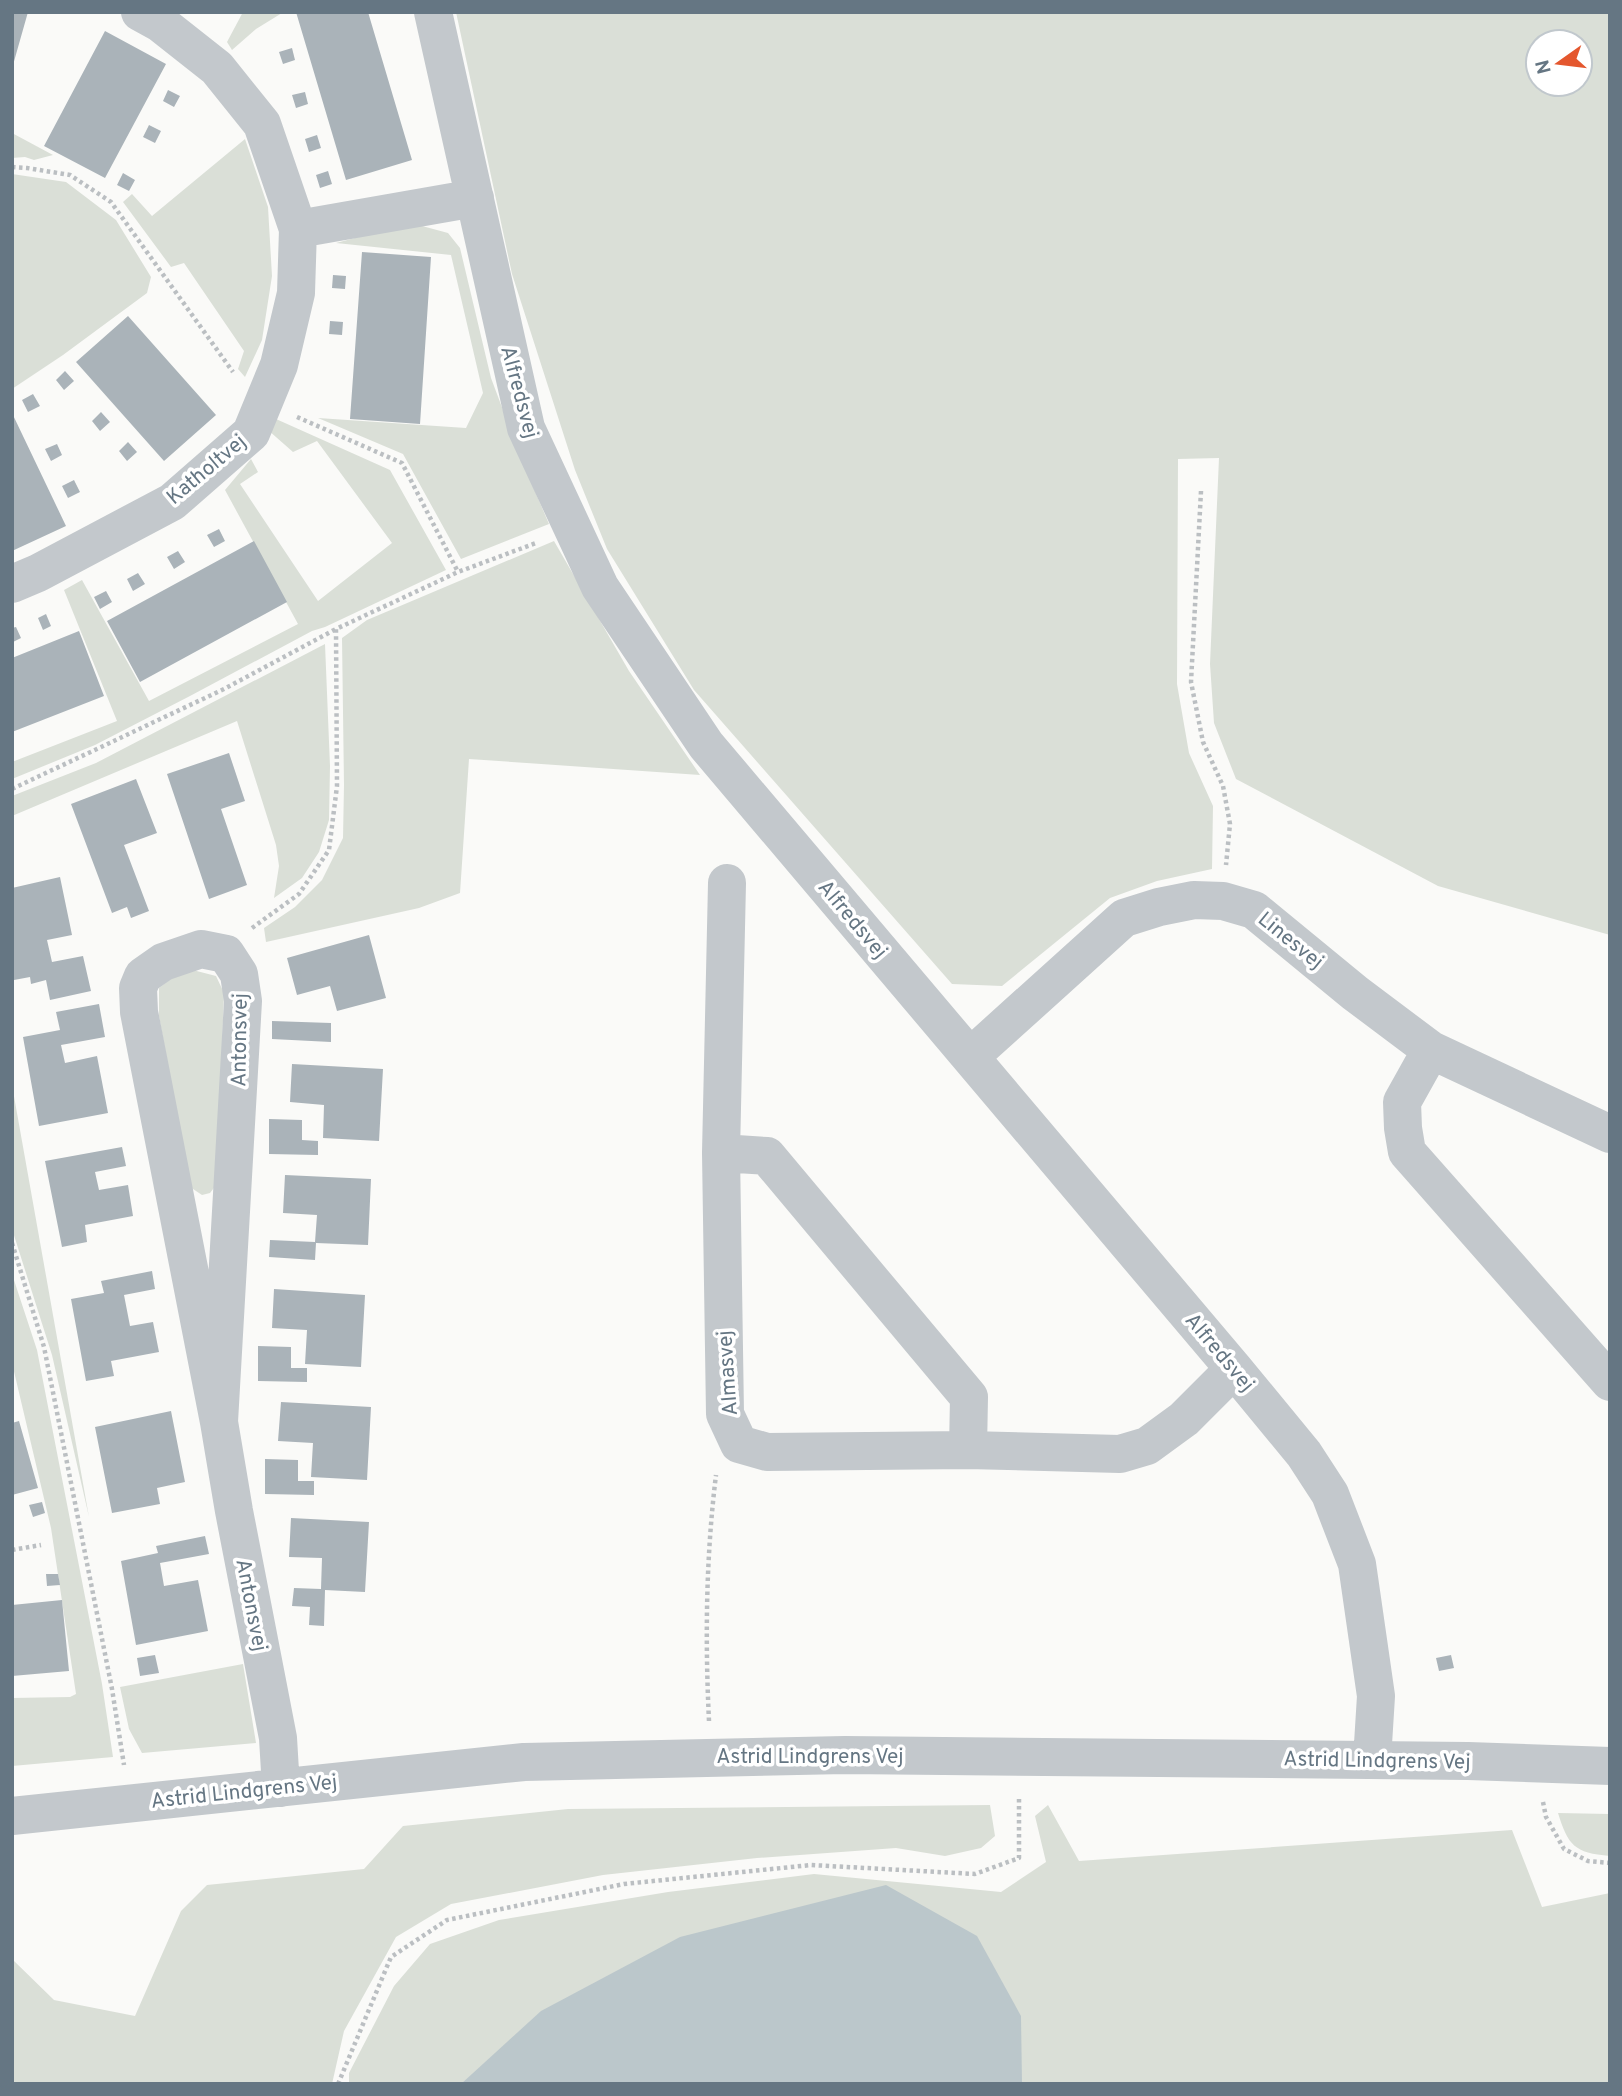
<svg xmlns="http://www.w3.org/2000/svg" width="1622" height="2096" viewBox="0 0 1622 2096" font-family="Overpass,sans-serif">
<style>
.green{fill:#dadfd7;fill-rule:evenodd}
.water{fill:#bbc7cb}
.building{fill:#aab3b9}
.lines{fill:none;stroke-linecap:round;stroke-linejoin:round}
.path{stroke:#bbbfc2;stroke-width:4.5;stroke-dasharray:3.5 3.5;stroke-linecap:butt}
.street{stroke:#c3c8cc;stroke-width:38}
.labels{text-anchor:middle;stroke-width:7;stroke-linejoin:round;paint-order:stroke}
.street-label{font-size:21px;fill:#657683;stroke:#fff}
</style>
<rect width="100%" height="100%" fill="#fafaf8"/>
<path class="green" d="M 243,12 L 282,13 L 256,29 L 232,50 L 227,42 Z
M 456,12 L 1610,12 L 1610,935 L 1438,886 L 1236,779 L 1214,723 L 1210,664 L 1219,458 L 1178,459 L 1177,684 L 1189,753 L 1213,806 L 1212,869 L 1157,881 L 1110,898 L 1002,986 L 952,984 L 694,690 L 607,549 L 575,470 L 512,274 ZM 1538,42 L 1580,42 L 1580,84 L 1538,84 Z
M 12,133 L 53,155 L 34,160 L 25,157 L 12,158 Z
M 245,139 L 268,207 L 272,276 L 262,340 L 245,377 L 238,369 L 244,351 L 184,263 L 171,267 L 123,202 L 132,194 L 152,216 Z
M 12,174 L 66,182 L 116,220 L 151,277 L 147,293 L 63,355 L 12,389 Z
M 411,223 L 448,233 L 460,248 L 491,378 L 522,461 L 549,524 L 461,559 L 403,454 L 318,418 L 466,428 L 483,393 L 451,255 L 336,243 Z
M 276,419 L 390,470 L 446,570 L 325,627 L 312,631 L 190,696 L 95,745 L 12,779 L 12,762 L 117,721 L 64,590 L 82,580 L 149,701 L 298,624 L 225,490 L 251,459 L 258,472 L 240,484 L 318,601 L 392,543 L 317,441 L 293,452 L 268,430 Z
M 554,541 L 629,671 L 700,775 L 469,759 L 460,893 L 419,908 L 266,942 L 264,928 L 295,907 L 322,880 L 343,838 L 344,785 L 342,638 L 367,620 Z
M 325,644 L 330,766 L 329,820 L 319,852 L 302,878 L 274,898 L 279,866 L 276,845 L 237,721 L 12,816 L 12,796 L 96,763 Z
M 185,968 L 216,976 L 224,993 L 217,1184 L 210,1193 L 202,1195 L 190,1187 L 159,1016 L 159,988 Z
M 12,1085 L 89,1517 L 52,1355 L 12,1229 Z
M 12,1274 L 37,1350 L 102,1684 L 113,1757 L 12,1766 L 12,1698 L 70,1697 L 76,1694 L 51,1528 L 12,1363 Z
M 243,1664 L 256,1743 L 142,1753 L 129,1729 L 120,1687 Z
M 990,1805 L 995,1836 L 981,1848 L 945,1856 L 896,1848 L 757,1858 L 603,1875 L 451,1904 L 396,1937 L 344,2031 L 332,2084 L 12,2084 L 12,1959 L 54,2000 L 135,2016 L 181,1911 L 207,1885 L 364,1869 L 403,1826 L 568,1809 Z
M 1048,1805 L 1079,1861 L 1512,1830 L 1542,1907 L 1610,1893 L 1610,2084 L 349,2084 L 349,2073 L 394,1986 L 430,1944 L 499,1920 L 668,1892 L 814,1874 L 1001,1892 L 1046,1862 L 1035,1816 Z
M 1558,1813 L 1610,1814 L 1610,1856 C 1574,1853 1568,1845 1558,1813 Z"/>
<path class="water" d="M 886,1885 L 977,1936 L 1021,2016 L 1022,2084 L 461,2084 L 541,2011 L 680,1937 Z"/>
<path class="building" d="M 12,12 L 28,12 L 13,65 L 12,64 Z
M 296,12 L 368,12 L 412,160 L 346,180 Z
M 105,31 L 166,64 L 105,178 L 44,146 Z
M 292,48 L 295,60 L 283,64 L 279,52 Z
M 168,90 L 180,96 L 174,107 L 163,101 Z
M 305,92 L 308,104 L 296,108 L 292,95 Z
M 149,125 L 161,131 L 155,143 L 143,137 Z
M 317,135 L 321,148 L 309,152 L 305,139 Z
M 328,171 L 332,184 L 320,188 L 316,175 Z
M 123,173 L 135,180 L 129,191 L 117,185 Z
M 362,252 L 431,257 L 420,424 L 350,419 Z
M 333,275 L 346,276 L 345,289 L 332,288 Z
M 128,316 L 216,415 L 164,461 L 76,362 Z
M 330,321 L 343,322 L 342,335 L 329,334 Z
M 65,371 L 74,381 L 64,390 L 56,380 Z
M 33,394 L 40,406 L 28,412 L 22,400 Z
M 101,412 L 110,422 L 100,431 L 92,421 Z
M 12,413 L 66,526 L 12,551 Z
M 128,442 L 137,452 L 127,461 L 119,451 Z
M 57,444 L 62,455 L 51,461 L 45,449 Z
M 74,480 L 80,492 L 68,498 L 62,486 Z
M 219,529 L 225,541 L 214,547 L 207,535 Z
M 254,541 L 287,602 L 140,682 L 107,621 Z
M 178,551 L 185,562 L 174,569 L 167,557 Z
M 138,573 L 145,584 L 133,591 L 127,579 Z
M 106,591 L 112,602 L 100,609 L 94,597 Z
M 46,614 L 51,626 L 43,630 L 38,618 Z
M 16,627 L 21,638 L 13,642 L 12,628 Z
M 79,631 L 104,696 L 12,732 L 12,658 Z
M 229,753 L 245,801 L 221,809 L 247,885 L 209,899 L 167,774 Z
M 136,779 L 157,833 L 124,845 L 149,911 L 131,918 L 127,907 L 112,913 L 71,804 Z
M 60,877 L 72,935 L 47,940 L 52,962 L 83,956 L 91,991 L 50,1000 L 46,980 L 31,984 L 30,977 L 14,980 L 12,971 L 12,888 Z
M 369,935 L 386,998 L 337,1011 L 330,986 L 297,995 L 287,958 Z
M 99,1004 L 105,1037 L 61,1045 L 65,1063 L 97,1056 L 108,1113 L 39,1126 L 23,1037 L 60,1030 L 56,1012 Z
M 272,1021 L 331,1023 L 331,1042 L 272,1039 Z
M 292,1064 L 383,1069 L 379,1141 L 323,1138 L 324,1105 L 290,1102 Z
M 269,1119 L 302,1120 L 302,1140 L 318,1141 L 318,1155 L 269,1154 Z
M 122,1147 L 126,1166 L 95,1172 L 99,1190 L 128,1185 L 133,1216 L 85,1225 L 87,1242 L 62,1247 L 45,1161 Z
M 285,1175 L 371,1179 L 368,1245 L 316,1243 L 315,1260 L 269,1257 L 270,1240 L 315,1242 L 317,1215 L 283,1213 Z
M 152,1271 L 155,1289 L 124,1295 L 130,1326 L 153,1322 L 159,1352 L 111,1361 L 114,1376 L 86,1381 L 71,1299 L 104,1293 L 101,1281 Z
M 274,1289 L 365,1295 L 361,1367 L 305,1364 L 307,1330 L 272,1328 Z
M 258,1346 L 291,1347 L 291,1368 L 307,1368 L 307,1382 L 258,1381 Z
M 281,1402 L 371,1407 L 367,1480 L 311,1477 L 313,1443 L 278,1441 Z
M 171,1411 L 185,1482 L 157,1488 L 160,1504 L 112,1513 L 95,1427 Z
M 19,1421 L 38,1488 L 12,1495 L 12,1423 Z
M 265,1459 L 298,1460 L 298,1481 L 314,1481 L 314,1495 L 265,1494 Z
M 42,1502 L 45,1513 L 33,1517 L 29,1505 Z
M 291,1518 L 369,1522 L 365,1592 L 325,1590 L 324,1626 L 309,1625 L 310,1607 L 292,1606 L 294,1588 L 321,1589 L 322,1558 L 289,1557 Z
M 205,1536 L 209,1554 L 160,1563 L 164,1586 L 198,1580 L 208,1631 L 136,1645 L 121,1561 L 158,1553 L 156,1546 Z
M 46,1574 L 58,1574 L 60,1585 L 47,1586 Z
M 62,1600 L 69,1671 L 12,1676 L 12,1605 Z
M 155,1655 L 159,1673 L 140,1676 L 137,1658 Z
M 1451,1655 L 1454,1668 L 1439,1671 L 1436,1658 Z"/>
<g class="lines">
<path class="path" d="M 12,167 L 27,168 L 70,175 L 111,202 L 233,372
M 297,417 L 402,463 L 458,572
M 1201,491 L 1191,682 L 1203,742 L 1223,786 L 1230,824 L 1226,865
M 12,789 L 224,689 L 336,629
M 252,928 L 299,894 L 329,850 L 337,786 L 336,629 L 458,572 L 536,543
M 12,1243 L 44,1347 L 112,1689 L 124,1765
M 12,1550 L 41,1545
M 709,1721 C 705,1639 706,1556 716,1475
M 1543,1802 L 1546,1817 L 1564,1849 L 1588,1861 L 1610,1863
M 338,2084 L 391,1957 L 447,1920 L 624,1884 L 811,1865 L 975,1874 L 1019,1858 L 1019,1796"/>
<path class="street" d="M 433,12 L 526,428 L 600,587 L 706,745 L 1234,1369 L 1304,1454 L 1330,1494 L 1357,1564 L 1376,1696 L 1372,1760
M 298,229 L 475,198
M 12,584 L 38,573 L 172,502 L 251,433 L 279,365 L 296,293 L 298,229 L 262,124 L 217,68 L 160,23 L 140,12
M 727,883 L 721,1153 L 725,1414 L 739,1444 L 767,1452 L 968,1450 L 1120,1454 L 1147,1446 L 1184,1419 L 1234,1369
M 1431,1050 L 1402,1102 L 1403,1128 L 1407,1152 L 1610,1382
M 970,1057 L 1124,918 L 1159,907 L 1194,900 L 1223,901 L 1254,910 L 1355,993 L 1431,1050 L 1610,1134
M 721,1153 L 767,1156 L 969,1397 L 968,1450
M 219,1422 L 139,1012 L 138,988 L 143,976 L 163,962 L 201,949 L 226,954 L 239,974 L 243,1001 L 219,1422 L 234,1511 L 278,1738 L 281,1788
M 12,1816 L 524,1762 L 845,1755 L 1468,1761 L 1610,1766"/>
</g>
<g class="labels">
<g class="street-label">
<text transform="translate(520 392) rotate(75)" y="7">Alfredsvej</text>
<text transform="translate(206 469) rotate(-40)" y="7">Katholtvej</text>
<text transform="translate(853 919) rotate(50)" y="7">Alfredsvej</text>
<text transform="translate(1291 940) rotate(39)" y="7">Linesvej</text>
<text transform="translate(239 1040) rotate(-89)" y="7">Antonsvej</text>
<text transform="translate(1220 1352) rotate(50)" y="7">Alfredsvej</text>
<text transform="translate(727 1373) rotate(-94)" y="7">Almasvej</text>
<text transform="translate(252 1605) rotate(79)" y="7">Antonsvej</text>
<text x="810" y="1763">Astrid Lindgrens Vej</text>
<text transform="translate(1377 1760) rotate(1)" y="7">Astrid Lindgrens Vej</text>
<text transform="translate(244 1791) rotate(-6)" y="7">Astrid Lindgrens Vej</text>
</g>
</g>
<rect width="1622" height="2096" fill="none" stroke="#657683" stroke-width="28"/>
<g transform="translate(1559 63) rotate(256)"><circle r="33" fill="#ffffff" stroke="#c1c8cd" stroke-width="2"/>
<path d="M0-5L12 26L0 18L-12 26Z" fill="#e4572e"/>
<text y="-10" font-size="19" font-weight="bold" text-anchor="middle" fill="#657683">N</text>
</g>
</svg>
